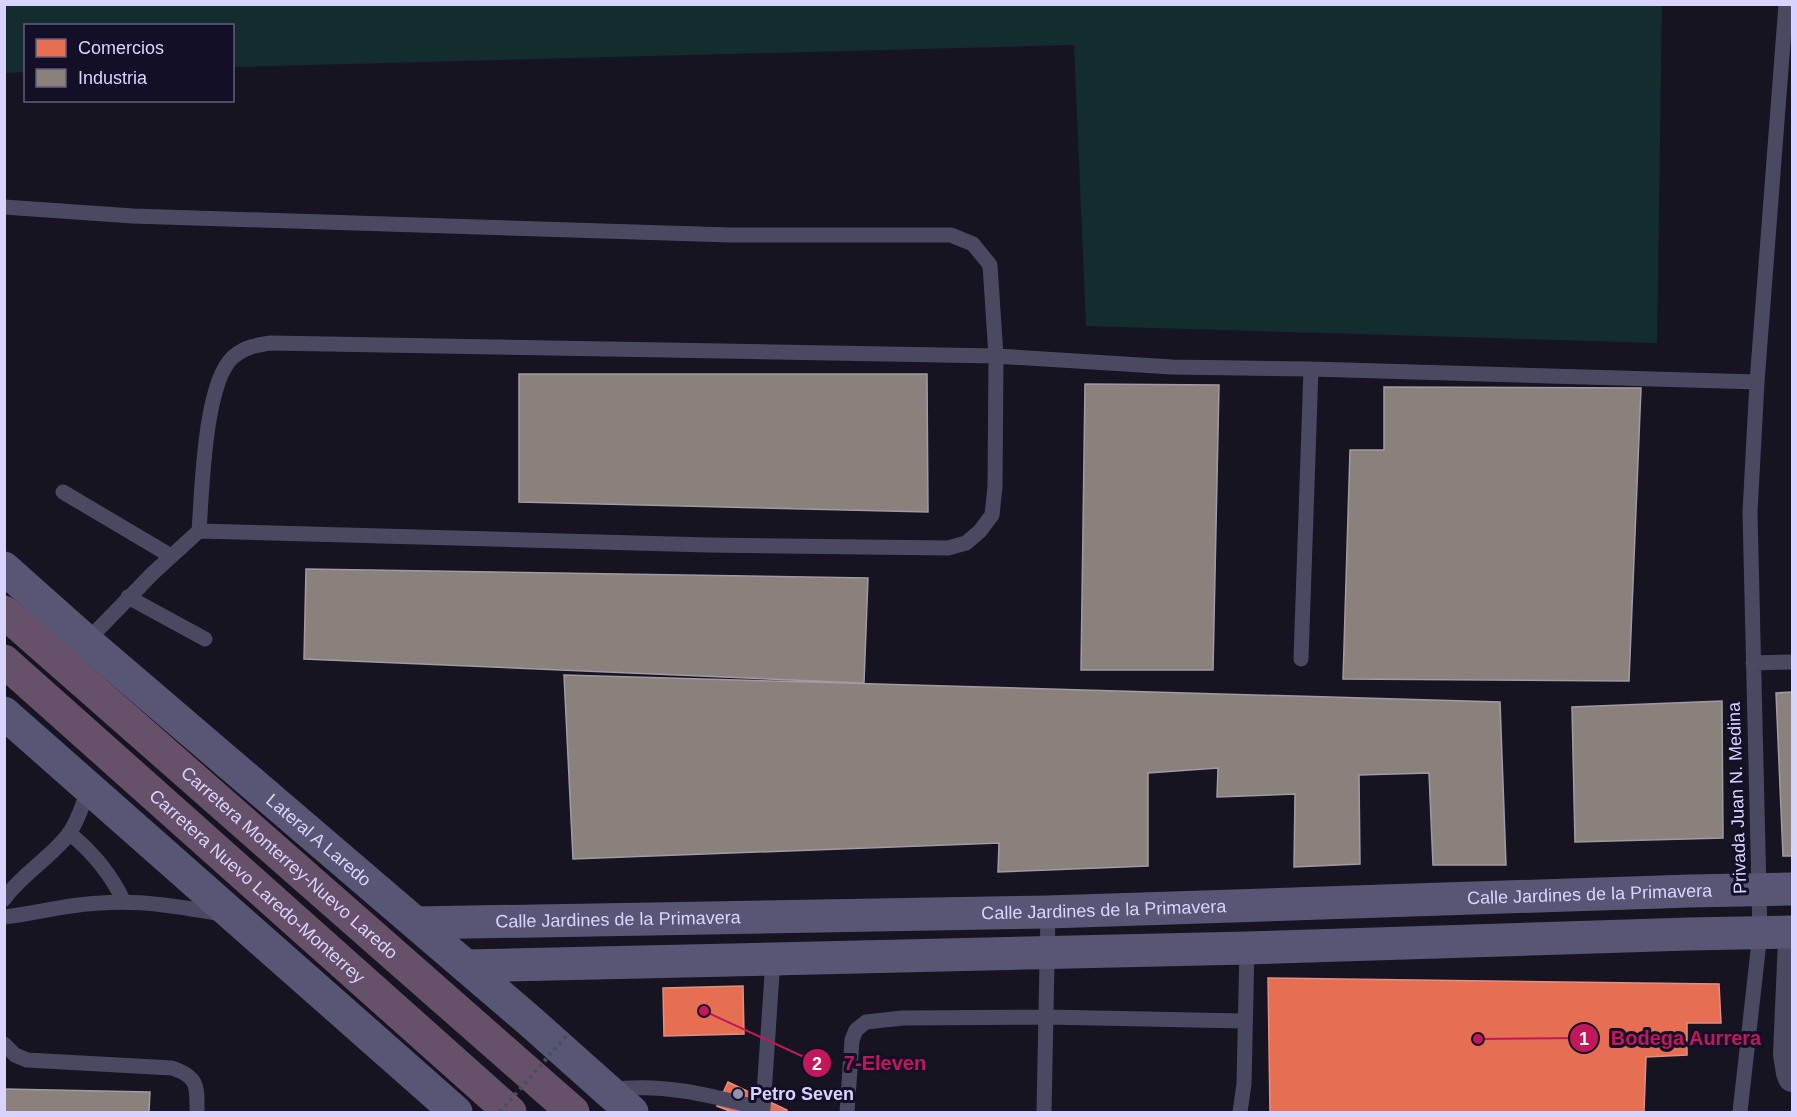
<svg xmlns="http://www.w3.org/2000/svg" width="1797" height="1117" viewBox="0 0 1797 1117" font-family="Helvetica,sans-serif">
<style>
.grass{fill:#132c2d}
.shops{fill:#e76f51;stroke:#e38d85;stroke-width:1.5}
.industry{fill:#8a817c;stroke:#a29aa3;stroke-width:1.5}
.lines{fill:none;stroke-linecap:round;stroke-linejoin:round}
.lane{stroke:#4a4962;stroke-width:15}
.street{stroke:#4a4962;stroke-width:28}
.secondary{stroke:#575674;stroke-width:33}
.highway{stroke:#67516a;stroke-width:33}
.path-bridge{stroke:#44505f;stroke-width:4;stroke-dasharray:3 4.5;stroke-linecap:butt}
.poi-dot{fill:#9591b1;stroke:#130f26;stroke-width:2}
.labels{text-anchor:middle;stroke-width:6;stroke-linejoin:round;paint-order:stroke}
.street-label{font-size:18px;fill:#d9d4ff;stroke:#130f26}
.poi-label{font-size:18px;font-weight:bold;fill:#d9d4ff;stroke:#130f26;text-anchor:start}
.leader{fill:none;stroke:#c2185b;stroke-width:2}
.callout-dot{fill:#c2185b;stroke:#130f26;stroke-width:2}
.mark-label{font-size:18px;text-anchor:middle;font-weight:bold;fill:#fff}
.callout-label{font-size:20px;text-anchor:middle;font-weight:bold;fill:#c2185b;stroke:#130f26;stroke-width:6;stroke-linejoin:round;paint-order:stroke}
</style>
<rect width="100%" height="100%" fill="#161421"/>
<path class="grass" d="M 4,5 L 1662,5 L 1657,343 L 1086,326 L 1074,45 L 233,67 L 232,26 L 26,26 L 25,72 L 5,73 Z"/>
<path class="shops" d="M 1268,978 L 1719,984 L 1721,1023 L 1687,1023 L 1687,1055 L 1646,1057 L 1644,1112 L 1270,1112 Z
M 743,986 L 744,1034 L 664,1036 L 663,988 Z
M 728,1082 L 787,1110 L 786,1112 L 732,1112 L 717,1106 Z"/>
<path class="industry" d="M 519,374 L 927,374 L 928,512 L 519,502 Z
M 1085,384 L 1219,385 L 1213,670 L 1081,670 Z
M 1384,387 L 1641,388 L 1629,681 L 1343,679 L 1350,450 L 1384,450 Z
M 306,569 L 868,578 L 864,683 L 304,659 Z
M 564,675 L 1500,702 L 1506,865 L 1433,865 L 1429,773 L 1359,775 L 1360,864 L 1294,867 L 1295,794 L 1217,797 L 1218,768 L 1148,773 L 1148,866 L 998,872 L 999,843 L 573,859 Z
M 1792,692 L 1792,856 L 1783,856 L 1776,693 Z
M 1722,701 L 1723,838 L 1575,842 L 1572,707 Z
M 4,1089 L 150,1092 L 149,1112 L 4,1112 Z"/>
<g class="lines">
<path class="lane" d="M 4,207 L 133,216 L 730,235 L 951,235 L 973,244 L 990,265 L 996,356 L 1172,367 L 1311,369 L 1757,382
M 63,492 L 171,556
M 128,597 L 205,639
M 84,644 L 153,573 L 199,531 C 202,492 204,383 233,357 C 245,347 256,345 271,343 L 996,356 L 995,487 L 992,515 L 980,531 L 966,543 L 948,548 L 708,545 L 199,531
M 1301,659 L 1311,369
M 1753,663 L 1792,662
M 69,833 C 94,853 111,874 124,902
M 4,899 C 22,874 49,859 68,835 C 78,822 83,803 89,788
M 4,917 C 37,913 69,904 101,903 C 142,900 182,907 222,914
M 4,1044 L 15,1055 L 27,1060 L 172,1068 C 199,1077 197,1087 197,1112
M 610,1090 C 663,1082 713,1096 763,1109 L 762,1112
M 763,1109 L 773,959
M 847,1112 L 852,1040 L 856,1030 L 866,1022 L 903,1018 L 1046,1017 L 1244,1021
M 1044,1112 L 1048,912
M 1240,1112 L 1244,1084 L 1247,948
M 1740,1112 L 1760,933 L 1750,512 L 1757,382 L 1786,4"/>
<path class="street" d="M 1792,940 L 1787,1054 L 1790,1073 L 1792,1078"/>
<g class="secondary">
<path id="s1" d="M 4,568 L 86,641 L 531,1022 L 632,1112"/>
<path d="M 4,713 L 456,1112"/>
<path id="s2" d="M 416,923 L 1048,912 L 1690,891 L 1792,889"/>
<path d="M 466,966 L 1247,948 L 1689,934 L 1792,932"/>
</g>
<g class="highway">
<path id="s3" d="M 4,612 L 573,1112"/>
<path id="s4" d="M 4,661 L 510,1112"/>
</g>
<path class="path-bridge" d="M 500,1112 L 567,1035"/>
</g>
<circle class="poi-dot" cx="738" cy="1094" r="6"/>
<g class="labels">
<g class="street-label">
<text transform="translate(1737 798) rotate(-92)" y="6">Privada Juan N. Medina</text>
<text dy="6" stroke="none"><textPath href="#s1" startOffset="416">Lateral A Laredo</textPath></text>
<text dy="6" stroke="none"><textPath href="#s3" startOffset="380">Carretera Monterrey-Nuevo Laredo</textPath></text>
<text dy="6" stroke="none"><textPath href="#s4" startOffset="339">Carretera Nuevo Laredo-Monterrey</textPath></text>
<text dy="6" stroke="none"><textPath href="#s2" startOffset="1174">Calle Jardines de la Primavera</textPath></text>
<text dy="6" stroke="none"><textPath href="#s2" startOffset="688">Calle Jardines de la Primavera</textPath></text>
<text dy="6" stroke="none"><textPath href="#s2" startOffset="202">Calle Jardines de la Primavera</textPath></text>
</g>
<g class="poi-label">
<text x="750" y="1100">Petro Seven</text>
</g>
</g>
<path class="leader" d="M1478 1039L1584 1038M704 1011L817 1063"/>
<g class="callout-dot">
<circle cx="1478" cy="1039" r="6"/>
<circle cx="704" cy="1011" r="6"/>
<circle cx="1584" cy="1038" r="15"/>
<circle cx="817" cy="1063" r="15"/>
</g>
<g class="mark-label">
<text x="1584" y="1045">1</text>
<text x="817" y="1070">2</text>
</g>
<g class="callout-label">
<text x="1686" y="1045">Bodega Aurrera</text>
<text x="885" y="1070">7-Eleven</text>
</g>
<rect width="1797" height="1117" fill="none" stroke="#d9d4ff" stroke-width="12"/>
<rect x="24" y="24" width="210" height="78" fill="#130f26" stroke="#625e7d" stroke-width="1.5"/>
<rect x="36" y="39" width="30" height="18" fill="#e76f51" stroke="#625e7d" stroke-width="1.5"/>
<text x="78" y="54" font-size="18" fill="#d9d4ff">Comercios</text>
<rect x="36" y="69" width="30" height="18" fill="#8a817c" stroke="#625e7d" stroke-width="1.5"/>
<text x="78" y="84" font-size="18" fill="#d9d4ff">Industria</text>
</svg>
